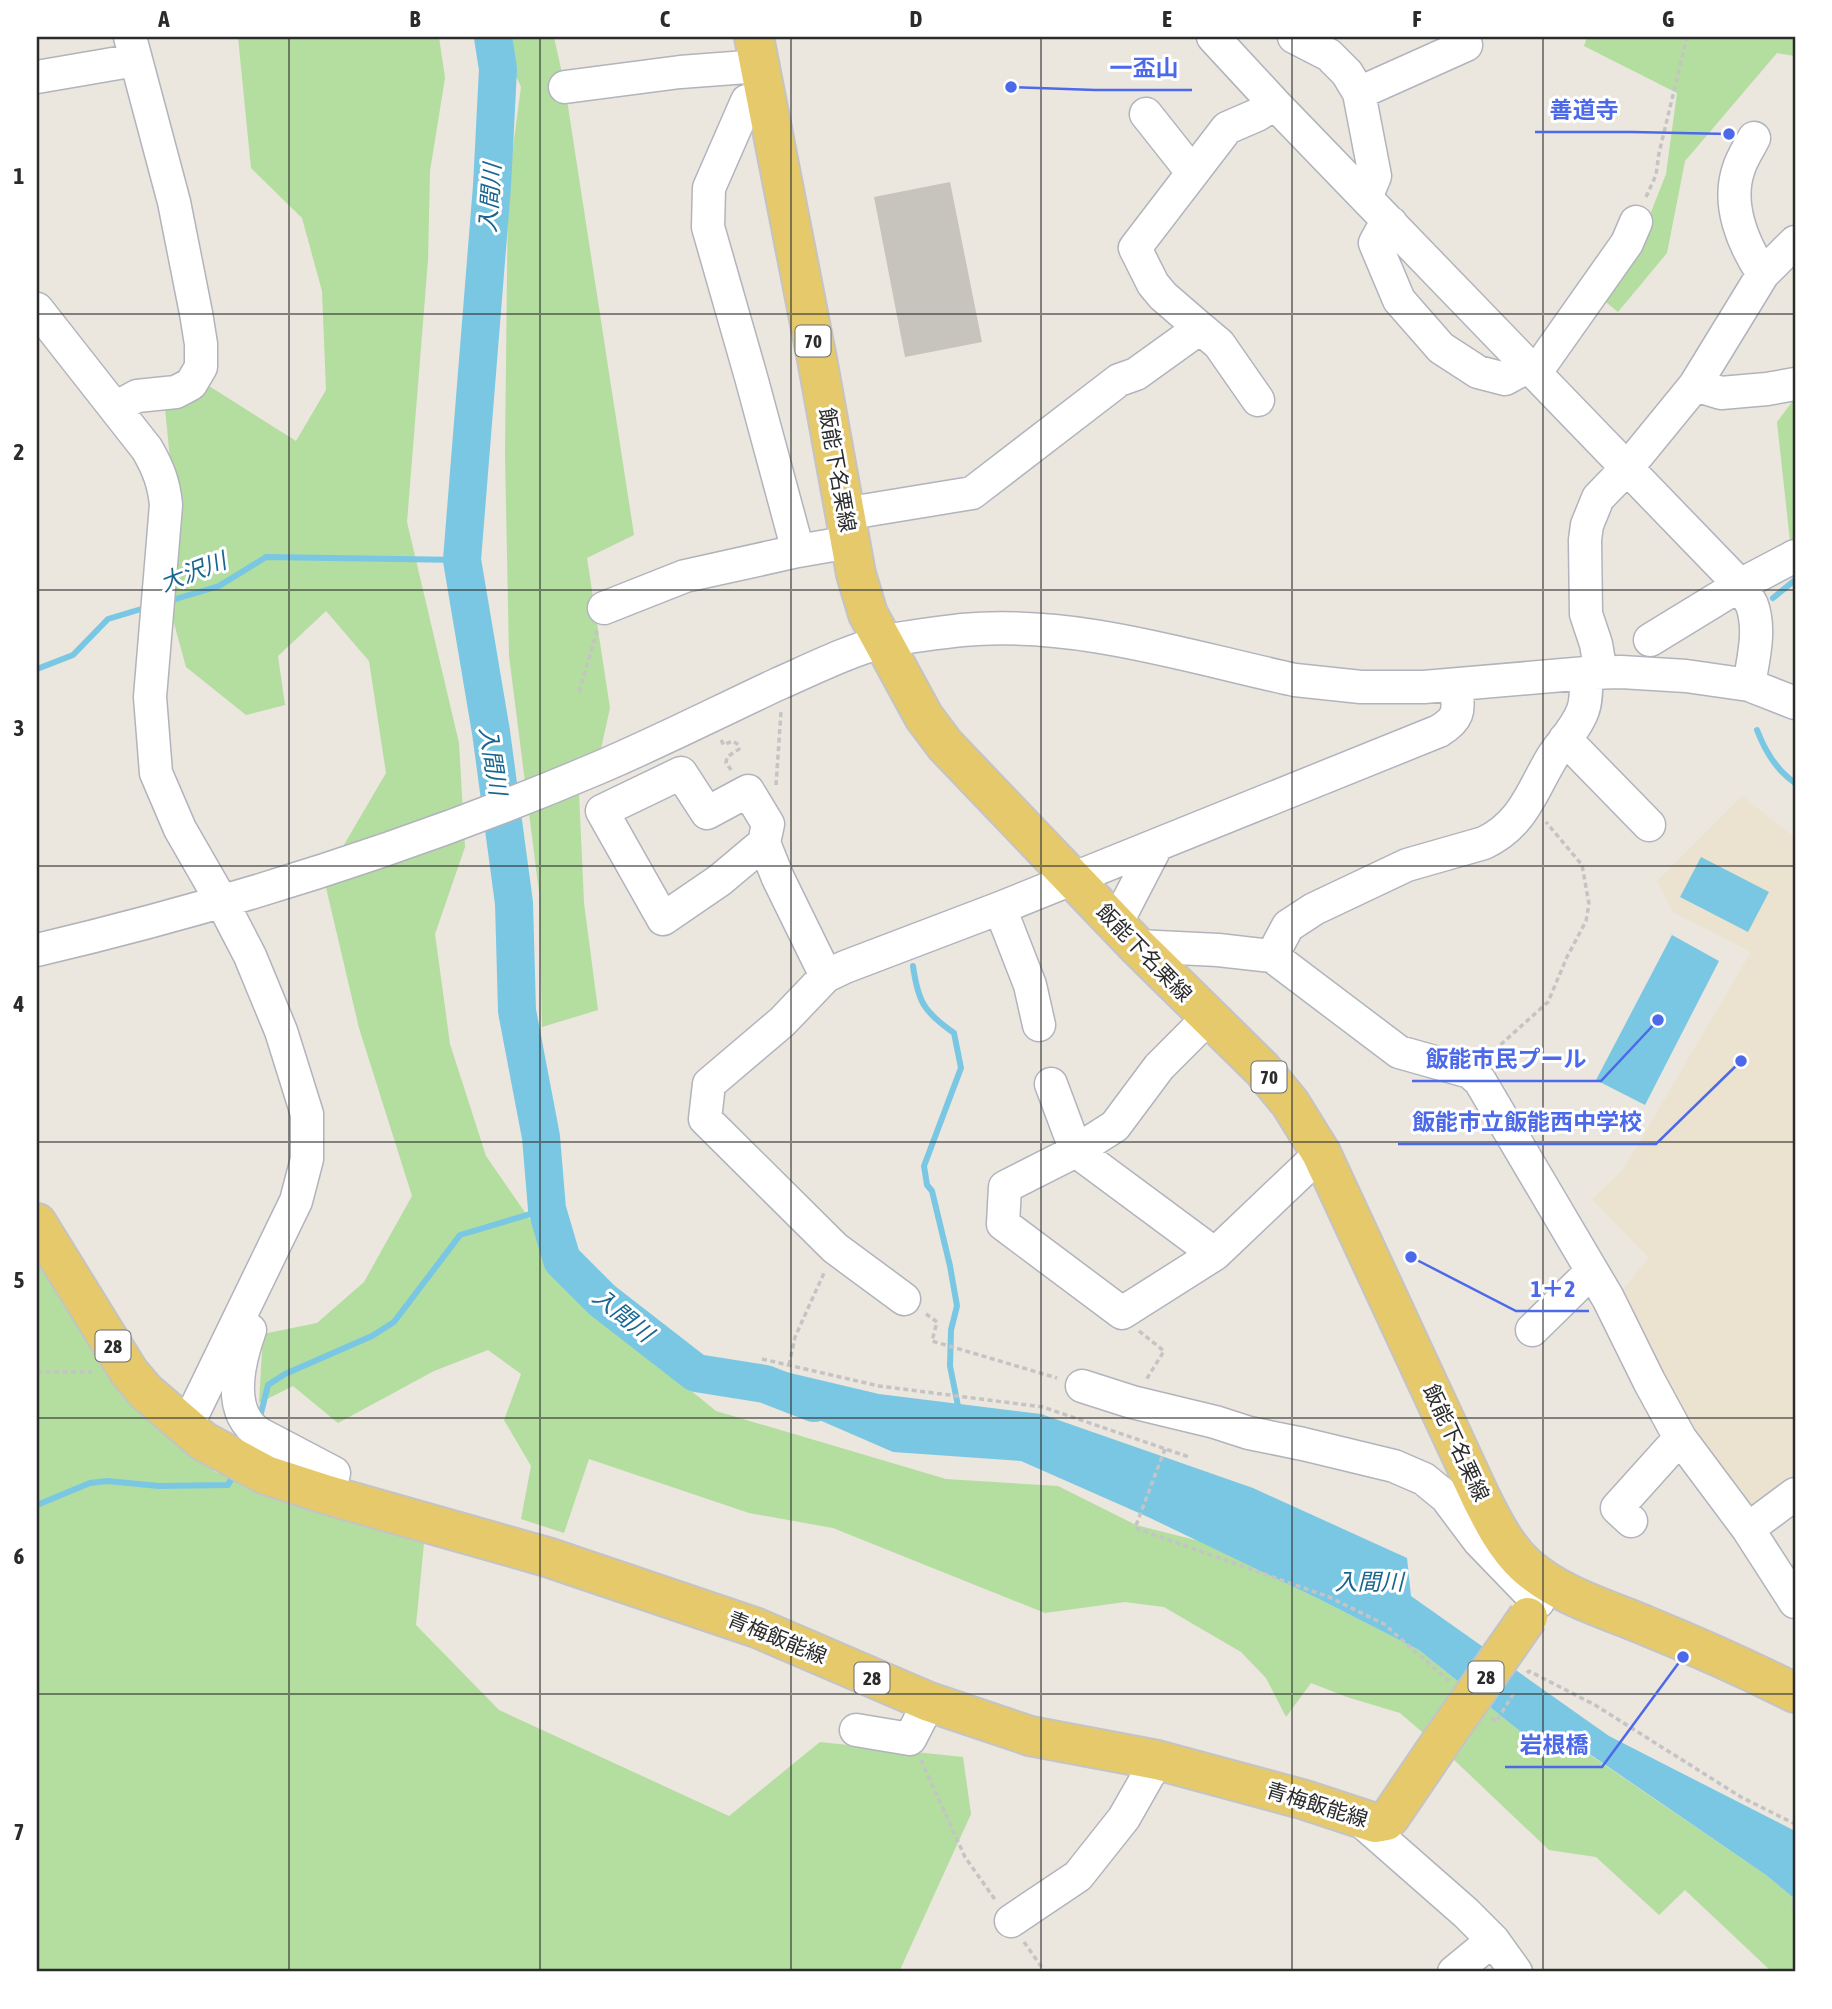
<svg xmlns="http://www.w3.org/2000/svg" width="1832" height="2009" viewBox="0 0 1832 2009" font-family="'Asap Condensed','Noto Sans JP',sans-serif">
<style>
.education{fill:#ebe2cf}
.green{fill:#b4dda0}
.water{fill:#7ac7e4}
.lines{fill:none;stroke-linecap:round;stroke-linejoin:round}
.stream{stroke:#7ac7e4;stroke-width:6}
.river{stroke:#7ac7e4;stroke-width:38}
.building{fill:#c7c4bd}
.minor-casing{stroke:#b2b4bd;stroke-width:35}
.major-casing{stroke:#c4c4c4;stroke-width:42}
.path{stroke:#c4c4c4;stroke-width:3.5;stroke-dasharray:5 3.5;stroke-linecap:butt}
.minor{stroke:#fff;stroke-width:32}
.major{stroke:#e5c96a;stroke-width:38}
.major-bridge-casing{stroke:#c4c4c4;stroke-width:42;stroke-linecap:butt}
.major-bridge{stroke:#e5c96a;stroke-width:38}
.grid{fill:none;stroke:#2b2b2b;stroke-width:2;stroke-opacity:0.55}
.labels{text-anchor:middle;stroke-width:6;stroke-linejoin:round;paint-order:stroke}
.shield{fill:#fff;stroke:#6b6b6b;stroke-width:2}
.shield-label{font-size:19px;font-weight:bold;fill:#2b2b2b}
.street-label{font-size:21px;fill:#2b2b2b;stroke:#fff}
.water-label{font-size:23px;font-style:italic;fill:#196791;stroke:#fff}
.leader{fill:none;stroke:#4c69ea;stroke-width:2.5}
.callout-dot{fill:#4c69ea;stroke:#fff;stroke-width:2.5}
.callout-label{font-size:23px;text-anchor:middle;font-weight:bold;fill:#4c69ea;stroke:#fff;stroke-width:6;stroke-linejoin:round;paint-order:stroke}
.neatline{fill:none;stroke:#2b2b2b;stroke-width:2.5}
.grid-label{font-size:23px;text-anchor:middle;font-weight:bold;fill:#2b2b2b}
</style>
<rect width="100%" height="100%" fill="#ebe6de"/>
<path class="education" d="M 1742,796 L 1795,838 L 1795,1481 L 1751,1514 L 1684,1421 L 1618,1295 L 1649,1258 L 1592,1199 L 1623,1170 L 1751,952 L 1673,912 L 1657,881 Z"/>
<path class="green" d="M 238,37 L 439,37 L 445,78 L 430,171 L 428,260 L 407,522 L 459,743 L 465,847 L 435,934 L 450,1044 L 486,1156 L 593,1311 L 716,1411 L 946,1479 L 1058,1486 L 1136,1525 L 1199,1541 L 1319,1599 L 1419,1650 L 1551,1756 L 1590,1755 L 1766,1875 L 1795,1899 L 1795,1972 L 1772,1972 L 1685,1890 L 1659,1915 L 1596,1857 L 1549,1850 L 1451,1757 L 1400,1713 L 1347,1697 L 1311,1683 L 1286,1717 L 1266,1678 L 1241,1652 L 1164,1607 L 1125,1602 L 1045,1613 L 833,1528 L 749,1513 L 589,1459 L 564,1533 L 521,1519 L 531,1466 L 504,1420 L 521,1374 L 488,1350 L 434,1371 L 338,1423 L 293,1386 L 259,1403 L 263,1334 L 317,1323 L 364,1282 L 412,1196 L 359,1028 L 324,879 L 386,773 L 369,661 L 326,611 L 278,656 L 285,705 L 246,715 L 186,667 L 172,616 L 173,490 L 165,408 L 209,386 L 296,441 L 326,390 L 322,291 L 302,218 L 251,168 Z
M 498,37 L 554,37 L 565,87 L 634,535 L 587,558 L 610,708 L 595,776 L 579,793 L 584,903 L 598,1010 L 542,1027 L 539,892 L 509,656 L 505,453 L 508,185 L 521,87 Z
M 1587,37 L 1795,37 L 1795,56 L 1777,53 L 1685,161 L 1667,253 L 1618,312 L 1601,298 L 1644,230 L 1666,174 L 1677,93 L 1584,46 Z
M 1795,398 L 1795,538 L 1790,541 L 1777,422 Z
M 37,1236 L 122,1388 L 215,1472 L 424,1543 L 416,1625 L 499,1710 L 729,1816 L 820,1742 L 963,1757 L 971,1814 L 899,1972 L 37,1972 Z"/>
<path class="water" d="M 1701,857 L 1769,892 L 1748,932 L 1680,897 Z
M 1672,935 L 1719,961 L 1645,1105 L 1596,1080 Z
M 769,1368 L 879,1394 L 1041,1414 L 1253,1488 L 1407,1558 L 1411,1596 L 1609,1736 L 1795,1831 L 1795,1899 L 1766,1875 L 1591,1755 L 1551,1756 L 1419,1650 L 1319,1599 L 1148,1517 L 1021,1461 L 893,1452 L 764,1396 Z"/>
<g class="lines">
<path class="stream" d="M 1773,598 L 1795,580
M 169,601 L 219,586 L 266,557 L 462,560
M 37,669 L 73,655 L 108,619 L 148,607
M 1757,730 C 1765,751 1776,770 1795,783
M 913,966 C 918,1002 924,1012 954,1033 L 961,1068 L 924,1166 L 927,1185 L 932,1191 L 950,1266 L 957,1306 L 951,1330 L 950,1366 L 959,1411
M 259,1421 L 268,1385 L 285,1374 L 372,1336 L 394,1322 L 460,1235 L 547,1209
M 37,1505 L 90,1483 L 107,1481 L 159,1486 L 228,1485 L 235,1472"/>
<path class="river" d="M 493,37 L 498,69 L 492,186 L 462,560 L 491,732 L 514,903 L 517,1011 L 541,1137 L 547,1209 L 562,1260 L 602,1300 L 696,1373 L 765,1384 L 814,1403"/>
</g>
<path class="building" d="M 950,182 L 982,342 L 905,357 L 874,197 Z"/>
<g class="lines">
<g class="minor-casing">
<path id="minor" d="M 1213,37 L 1275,104 L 1740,585 C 1744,592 1749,599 1752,605 C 1761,630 1753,660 1749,685
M 1294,37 L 1329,55 L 1347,73 L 1359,93 L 1375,176 L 1370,188 L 1364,196
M 37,77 L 136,60
M 565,87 L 680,72 L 760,66
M 1359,93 L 1466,45
M 766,96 L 747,101 L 709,188 L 708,227 L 751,377 L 798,551 L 850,542
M 1146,114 L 1192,172
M 1754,138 C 1749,148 1742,158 1739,168 C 1726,204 1743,244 1763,274
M 1391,223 L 1381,232 L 1375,243 L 1399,300 L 1441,348 L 1478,372 L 1505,379 L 1518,372 L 1527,363
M 37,309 L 147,449 C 158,468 164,483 166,505 L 150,697 L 156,773 L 180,829 L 222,902 L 250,956 L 281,1031 L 307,1114 L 307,1159 L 296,1201 L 186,1428
M 1200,328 L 1219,344 L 1258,400
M 1536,372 L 1627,243 L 1636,222
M 1695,385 L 1721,393 L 1767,389 L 1795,384
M 115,408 L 137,396 L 176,392 L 191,384 L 201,367 L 201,344 L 196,313 L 174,202 L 130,37
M 844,514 L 972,493 L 1119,380 L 1136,374 L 1200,328 L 1163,296 L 1153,284 L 1135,248 L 1227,128 L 1257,115 L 1275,104
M 604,608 L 685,576 L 798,551
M 1650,640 L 1740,585 L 1795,556
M 1601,673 L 1596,644 L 1586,614 L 1585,540 L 1587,525 L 1598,498 L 1628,467 L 1695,385 L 1763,274 L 1795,242
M 1565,739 L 1649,825
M 764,843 L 720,880 L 663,919 L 602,811 L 681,773 L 707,813 L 748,791 L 768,824 L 764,843 L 778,878 L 826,976
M 1000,908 L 1030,985 L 1039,1025
M 1116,924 L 1157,845
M 1137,946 L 1218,950 L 1272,956 L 1288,926 L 1314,909 L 1407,865 L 1484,843 C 1524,824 1532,790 1553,756 C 1563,741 1577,727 1583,710 C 1587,699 1586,685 1586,673
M 37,950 C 228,905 417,845 598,768 C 659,742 718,712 778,684 C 810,670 850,650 883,642 C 908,636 936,633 962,630 C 1076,620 1185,656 1295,680 L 1361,687 L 1424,687 L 1586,673 L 1621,672 L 1686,676 L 1749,685 L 1795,703
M 1272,956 L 1399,1052 L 1470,1072 L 1480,1081 L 1608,1298 L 1649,1381 L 1680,1438 L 1748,1529 L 1795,1602
M 1208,1018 L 1159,1067 L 1115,1126 L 1076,1151 L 1005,1187 L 1003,1224 L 1122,1313 L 1215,1254 L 1321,1153
M 1051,1084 L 1076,1151 L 1215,1254
M 904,1299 L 835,1248 L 705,1119 L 709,1084 L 782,1022 L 826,976 L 845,967 L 1000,908 L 1439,731 C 1462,717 1458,709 1456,685
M 250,1330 C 239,1361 225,1412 260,1434 L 334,1473 L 328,1495
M 1532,1330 L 1592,1271
M 1082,1386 L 1132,1402 L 1215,1422 L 1249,1433 L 1303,1444 L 1394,1466 L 1424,1479 L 1446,1497 L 1479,1541 L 1538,1602
M 1631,1521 L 1617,1508 L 1680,1438
M 1748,1529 L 1795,1494
M 856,1730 L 910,1739 L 929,1702
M 1359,1819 L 1466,1913 L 1493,1940 L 1516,1972
M 1011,1921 L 1078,1876 L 1124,1818 L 1157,1760
M 1454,1972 L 1493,1940"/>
</g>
<g class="major-casing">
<path id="major" d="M 754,37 L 817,359 L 856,574 L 868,614 L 924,717 L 945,745 L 1137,946 L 1262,1069 L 1290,1103 L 1321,1153 L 1481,1498 C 1493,1522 1505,1546 1525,1565 C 1559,1596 1607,1609 1649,1627 C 1698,1647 1747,1669 1795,1693
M 37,1223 L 129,1372 L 146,1392 L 203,1441 L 266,1475 L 328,1495 L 547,1557 L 757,1628 L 929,1702 L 1030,1736 L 1157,1760 L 1305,1800 L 1375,1823 L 1386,1821 L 1390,1817 L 1445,1736"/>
</g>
<path class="path" d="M 1646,197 L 1656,175 L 1659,153 L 1687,37
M 579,692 L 597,631
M 721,740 L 724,745 L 732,741 L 739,745 L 739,749 L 727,757 L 726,763 L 732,771
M 776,785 L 781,712
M 1488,1056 L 1548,1002 L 1567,957 L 1586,921 L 1589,904 L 1582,865 L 1546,822
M 926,1314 L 937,1322 L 932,1341 L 1057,1378
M 1139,1331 L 1164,1351 L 1146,1380
M 762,1359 L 879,1386 L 1043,1407 L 1189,1457
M 789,1365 L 795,1337 L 824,1273
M 37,1372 L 92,1372
M 1165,1449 L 1135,1528 L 1329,1597 L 1384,1624 L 1449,1681
M 1527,1673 L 1529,1671 L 1595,1705 L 1741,1797 L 1795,1824
M 1492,1718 L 1496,1722 L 1515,1691
M 921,1760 L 965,1857 L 996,1901
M 1795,1898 L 1791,1904 L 1795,1908
M 1024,1942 L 1045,1972"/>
<use href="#minor" class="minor"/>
<use href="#major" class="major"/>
<g class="major-bridge-casing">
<path id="major-bridge" d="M 1445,1736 L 1528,1617"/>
</g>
<use href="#major-bridge" class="major-bridge"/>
</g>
<path class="grid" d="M 289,37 L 289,1972M 540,37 L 540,1972M 791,37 L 791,1972M 1041,37 L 1041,1972M 1292,37 L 1292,1972M 1543,37 L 1543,1972M 37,314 L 1795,314M 37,590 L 1795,590M 37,866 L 1795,866M 37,1142 L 1795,1142M 37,1418 L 1795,1418M 37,1694 L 1795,1694"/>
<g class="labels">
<g class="shield">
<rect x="795.5" y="325.5" width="35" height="31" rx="5"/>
<rect x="1251.5" y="1061.5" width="35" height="31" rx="5"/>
<rect x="95.5" y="1330.5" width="35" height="31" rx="5"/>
<rect x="1468.5" y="1661.5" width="35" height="31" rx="5"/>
<rect x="854.5" y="1662.5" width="35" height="31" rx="5"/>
</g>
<g class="shield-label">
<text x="813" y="348">70</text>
<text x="1269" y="1084">70</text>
<text x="113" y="1353">28</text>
<text x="1486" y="1684">28</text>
<text x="872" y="1685">28</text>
</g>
<g class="street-label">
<text transform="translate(837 470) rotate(80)" y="7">飯能下名栗線</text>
<text transform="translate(1144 953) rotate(46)" y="7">飯能下名栗線</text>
<text transform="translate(1456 1443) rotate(65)" y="7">飯能下名栗線</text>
<text transform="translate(777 1638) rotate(22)" y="7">青梅飯能線</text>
<text transform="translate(1317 1805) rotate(17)" y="7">青梅飯能線</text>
</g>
<g class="water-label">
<text transform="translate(490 198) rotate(-86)" y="8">入間川</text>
<text transform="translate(193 572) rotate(-21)" y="8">大沢川</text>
<text transform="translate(493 761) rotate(81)" y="8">入間川</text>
<text transform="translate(623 1315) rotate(39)" y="8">入間川</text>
<text x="1369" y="1590">入間川</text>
</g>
</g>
<path class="leader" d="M1011 87L1095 90H1192M1729 134L1632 132H1535M1658 1020L1601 1081H1412M1741 1061L1656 1144H1398M1411 1257L1516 1311H1589M1683 1657L1602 1767H1505"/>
<g class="callout-dot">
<circle cx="1011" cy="87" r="7"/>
<circle cx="1729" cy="134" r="7"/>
<circle cx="1658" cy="1020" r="7"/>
<circle cx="1741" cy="1061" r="7"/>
<circle cx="1411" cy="1257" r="7"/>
<circle cx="1683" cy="1657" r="7"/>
</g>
<g class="callout-label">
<text x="1144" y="76">一盃山</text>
<text x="1584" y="118">善道寺</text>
<text x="1506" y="1067">飯能市民プール</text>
<text x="1527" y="1130">飯能市立飯能西中学校</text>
<text x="1553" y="1297">1＋2</text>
<text x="1554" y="1753">岩根橋</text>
</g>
<rect width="1832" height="2009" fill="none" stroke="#ffffff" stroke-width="77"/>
<rect x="38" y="38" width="1756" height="1932" class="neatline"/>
<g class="grid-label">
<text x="164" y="27">A</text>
<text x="415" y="27">B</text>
<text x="665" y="27">C</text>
<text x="916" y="27">D</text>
<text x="1167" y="27">E</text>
<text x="1417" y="27">F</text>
<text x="1668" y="27">G</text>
<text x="19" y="184">1</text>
<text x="19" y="460">2</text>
<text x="19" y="736">3</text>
<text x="19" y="1012">4</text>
<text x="19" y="1288">5</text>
<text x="19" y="1564">6</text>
<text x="19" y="1840">7</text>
</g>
</svg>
